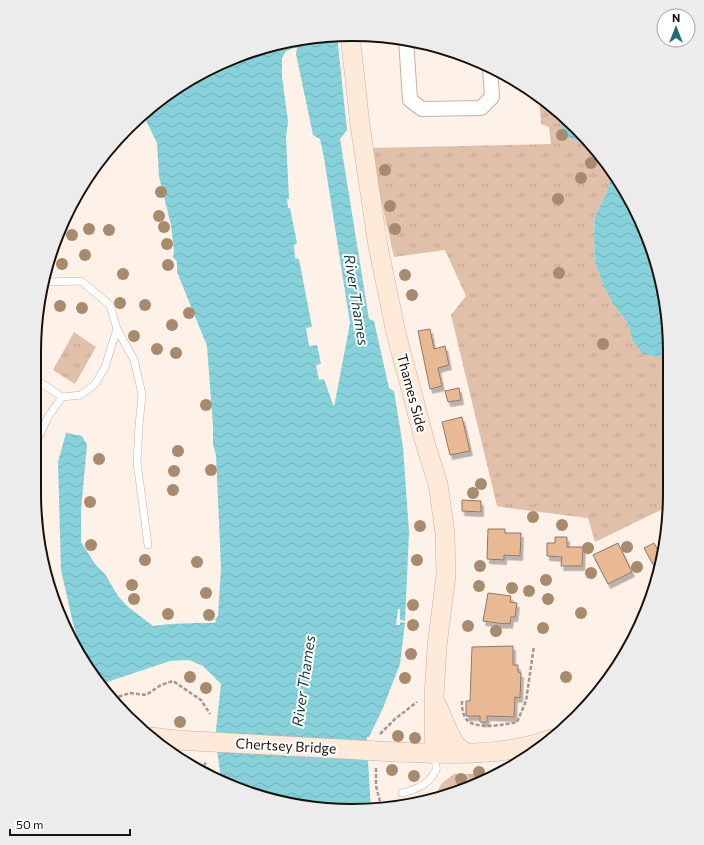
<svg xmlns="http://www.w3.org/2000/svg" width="704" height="845" viewBox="0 0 704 845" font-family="Commissioner,sans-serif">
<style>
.grass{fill:url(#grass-tufts)}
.water{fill:url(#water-waves);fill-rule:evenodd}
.building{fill:#e9b993;stroke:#8b786a;filter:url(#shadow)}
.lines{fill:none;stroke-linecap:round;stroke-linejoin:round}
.lane-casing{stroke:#c6b1a2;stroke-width:8}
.street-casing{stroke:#c6b1a2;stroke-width:16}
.secondary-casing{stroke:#c6b1a2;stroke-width:20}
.path{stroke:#a29890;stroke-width:2.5;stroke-dasharray:4 2;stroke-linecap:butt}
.lane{stroke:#fff;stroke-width:7}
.street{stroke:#fff;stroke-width:14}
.secondary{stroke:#ffeada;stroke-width:19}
.secondary-bridge-casing{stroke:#c6b1a2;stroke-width:20;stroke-linecap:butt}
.secondary-bridge{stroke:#ffeada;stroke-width:19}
.tree{fill:#a88a6d}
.labels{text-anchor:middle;stroke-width:4;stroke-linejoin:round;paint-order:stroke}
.street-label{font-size:14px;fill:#19120c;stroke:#fff}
.water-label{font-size:15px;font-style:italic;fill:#1a3f43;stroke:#fff}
.rim{fill:none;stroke:#19120c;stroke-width:2}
</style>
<defs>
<pattern id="grass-tufts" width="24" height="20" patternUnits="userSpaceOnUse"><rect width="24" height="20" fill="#e0c0a9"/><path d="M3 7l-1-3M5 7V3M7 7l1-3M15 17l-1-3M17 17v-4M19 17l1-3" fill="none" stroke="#c0a490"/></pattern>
<pattern id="water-waves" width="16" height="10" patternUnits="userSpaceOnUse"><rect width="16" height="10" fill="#86d1da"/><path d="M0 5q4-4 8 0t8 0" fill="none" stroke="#73b2ba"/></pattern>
<filter id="shadow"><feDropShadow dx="2.5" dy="4.5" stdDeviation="0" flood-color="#0004"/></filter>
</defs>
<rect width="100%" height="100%" fill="#fef1e8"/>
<path class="grass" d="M 539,96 L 552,107 L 560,120 L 566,137 L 580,141 L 586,138 L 613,171 L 606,194 L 595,216 L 594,238 L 595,262 L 604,287 L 613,304 L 629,325 L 632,340 L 658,357 L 670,356 L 669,506 L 595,542 L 588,518 L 507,508 L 497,506 L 451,315 L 466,296 L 445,250 L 394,257 L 369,148 L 551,144 L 549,127 L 541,124 Z
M 74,332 L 96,347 L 75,384 L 53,370 Z
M 499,772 L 474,787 L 434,797 L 442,783 L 454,774 L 483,774 Z"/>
<path class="water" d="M 337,35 L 347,130 L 340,139 L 369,319 L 374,321 L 389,388 L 394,391 L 403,447 L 409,532 L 405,621 L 400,620 L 400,609 L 398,609 L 396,625 L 400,625 L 400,622 L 405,623 L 400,664 L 383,708 L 369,737 L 367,737 L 366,760 L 368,761 L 371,809 L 331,810 L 250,794 L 221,780 L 217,749 L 216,730 L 221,684 L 203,666 L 189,660 L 170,661 L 101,684 L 84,662 L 73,623 L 61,570 L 58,462 L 66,433 L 82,436 L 87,445 L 81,510 L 81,542 L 95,564 L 105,574 L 118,596 L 127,606 L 153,626 C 174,623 194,623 214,623 L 216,622 L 215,619 L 218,616 L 221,568 L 216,455 L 213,445 L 213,426 L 207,346 L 177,272 L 177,262 L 173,257 L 174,251 L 171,225 L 159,177 L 157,143 L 143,114 L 175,88 L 230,58 L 290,40 ZM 294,48 L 297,48 L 296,54 L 313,135 L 320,139 L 324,158 L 350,323 L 334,407 L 324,379 L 319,380 L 316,365 L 321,364 L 317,345 L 309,346 L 306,328 L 312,327 L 299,259 L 295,258 L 294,245 L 297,243 L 290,208 L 288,208 L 287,199 L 289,199 L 286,138 L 288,121 L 282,77 L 282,58 L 286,51 Z
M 552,107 L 577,127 L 586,138 L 580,141 L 565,137 L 560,120 Z
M 613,171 L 616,175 L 646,230 L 664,290 L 670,356 L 658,357 L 643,354 L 632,340 L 629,325 L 613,304 L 604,287 L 595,262 L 594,238 L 595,216 L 606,194 Z"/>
<path class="building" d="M 430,329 L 434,349 L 445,346 L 449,365 L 438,368 L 442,386 L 430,389 L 418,331 Z
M 459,388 L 461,400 L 448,402 L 445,391 Z
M 462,417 L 470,451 L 450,455 L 442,422 Z
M 462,500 L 481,501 L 481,512 L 462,511 Z
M 488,529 L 505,529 L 505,533 L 521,533 L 520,556 L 504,555 L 504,560 L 487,559 Z
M 555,537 L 567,537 L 567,547 L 583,547 L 582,566 L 561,566 L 562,557 L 547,556 L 547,543 L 555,543 Z
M 618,543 L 632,572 L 608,584 L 593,555 Z
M 654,543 L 661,556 L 658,573 L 644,548 Z
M 44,573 L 50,573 L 51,591 L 45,575 Z
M 488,593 L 511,596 L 510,602 L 517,603 L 515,617 L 511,617 L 510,624 L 506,623 L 505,624 L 483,621 Z
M 513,646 L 513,665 L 518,665 L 518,672 L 521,673 L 520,698 L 515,697 L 514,717 L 487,716 L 487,722 L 480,722 L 480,716 L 466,716 L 466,701 L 470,701 L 472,647 Z"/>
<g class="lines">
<g class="lane-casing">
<path id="lane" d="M 117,329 L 134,360 L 142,394 L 139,426 L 137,462 L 148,545
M 34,380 L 38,381 L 62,397
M 34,447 L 48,417 L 62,397 L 81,395 L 96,383 L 105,367 L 117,329 L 110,305 L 81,281 L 46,282
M 40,521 L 40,541
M 402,793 C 415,790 428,785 434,773 C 436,771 437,769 436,767 C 436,763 435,758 434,754"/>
</g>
<g class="street-casing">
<path id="street" d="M 406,39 L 410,100 L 422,109 L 481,108 L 492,97 L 490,67"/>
</g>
<g class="secondary-casing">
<path id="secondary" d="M 350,34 L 360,125 L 378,246 L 396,333 L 426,446 L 438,484 L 445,533 L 446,576 L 437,646 L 434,698 L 434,754
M 437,705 L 448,731 L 456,746 L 466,753
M 151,737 L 176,740
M 396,752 C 448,754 503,757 552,739"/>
</g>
<path class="path" d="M 114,700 L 115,698 L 130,693 L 146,695 L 161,685 L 173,681 L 201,700 L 210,714
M 462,701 C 462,706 462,712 465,717 C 471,731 505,725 517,722 L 526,701 L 534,646
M 380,734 L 395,719 L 417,702
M 376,768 L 376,786 L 382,809
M 200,769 L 206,763"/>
<use href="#lane" class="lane"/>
<use href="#street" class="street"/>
<use href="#secondary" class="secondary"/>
<g class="secondary-bridge-casing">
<path id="secondary-bridge" d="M 176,740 L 396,752"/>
</g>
<use href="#secondary-bridge" class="secondary-bridge"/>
</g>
<g class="tree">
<circle cx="562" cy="135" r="6"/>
<circle cx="591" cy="163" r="6"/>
<circle cx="385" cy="170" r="6"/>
<circle cx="581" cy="178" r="6"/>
<circle cx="161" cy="192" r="6"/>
<circle cx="558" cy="199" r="6"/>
<circle cx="390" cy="206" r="6"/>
<circle cx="159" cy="216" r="6"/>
<circle cx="164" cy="227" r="6"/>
<circle cx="89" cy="229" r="6"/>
<circle cx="395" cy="229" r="6"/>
<circle cx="109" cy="230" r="6"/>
<circle cx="72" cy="235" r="6"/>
<circle cx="167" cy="244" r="6"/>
<circle cx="85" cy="255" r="6"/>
<circle cx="62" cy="264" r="6"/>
<circle cx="168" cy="265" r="6"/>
<circle cx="559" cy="273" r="6"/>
<circle cx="123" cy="274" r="6"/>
<circle cx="405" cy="275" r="6"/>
<circle cx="412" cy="295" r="6"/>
<circle cx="120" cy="303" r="6"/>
<circle cx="145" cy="305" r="6"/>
<circle cx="60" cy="306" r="6"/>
<circle cx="82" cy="308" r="6"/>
<circle cx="189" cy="313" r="6"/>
<circle cx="172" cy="325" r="6"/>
<circle cx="134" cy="336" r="6"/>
<circle cx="603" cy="344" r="6"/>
<circle cx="157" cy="349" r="6"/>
<circle cx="176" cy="353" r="6"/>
<circle cx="206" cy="405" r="6"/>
<circle cx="178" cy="451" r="6"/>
<circle cx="99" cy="459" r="6"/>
<circle cx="211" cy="470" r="6"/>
<circle cx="174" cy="471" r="6"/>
<circle cx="481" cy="484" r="6"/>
<circle cx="173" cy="490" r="6"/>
<circle cx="473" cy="493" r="6"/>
<circle cx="90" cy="502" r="6"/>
<circle cx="533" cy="517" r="6"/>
<circle cx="562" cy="525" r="6"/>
<circle cx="420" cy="526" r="6"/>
<circle cx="91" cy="545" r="6"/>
<circle cx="627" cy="547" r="6"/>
<circle cx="588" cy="548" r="6"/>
<circle cx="145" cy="560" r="6"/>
<circle cx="417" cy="560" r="6"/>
<circle cx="197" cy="562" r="6"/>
<circle cx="480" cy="566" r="6"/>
<circle cx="637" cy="567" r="6"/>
<circle cx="591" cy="573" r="6"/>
<circle cx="546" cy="580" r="6"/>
<circle cx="132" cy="585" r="6"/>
<circle cx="479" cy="586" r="6"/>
<circle cx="512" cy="588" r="6"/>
<circle cx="529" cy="591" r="6"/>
<circle cx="206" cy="593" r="6"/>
<circle cx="134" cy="599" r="6"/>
<circle cx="548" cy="599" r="6"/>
<circle cx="413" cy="605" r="6"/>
<circle cx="581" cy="613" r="6"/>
<circle cx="168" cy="614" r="6"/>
<circle cx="209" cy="615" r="6"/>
<circle cx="413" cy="625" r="6"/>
<circle cx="468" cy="626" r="6"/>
<circle cx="543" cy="628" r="6"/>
<circle cx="496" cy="631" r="6"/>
<circle cx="411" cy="654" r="6"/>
<circle cx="190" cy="677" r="6"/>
<circle cx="566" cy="677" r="6"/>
<circle cx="405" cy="678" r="6"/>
<circle cx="206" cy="688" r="6"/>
<circle cx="180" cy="722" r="6"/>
<circle cx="398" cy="736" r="6"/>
<circle cx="415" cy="738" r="6"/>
<circle cx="392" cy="770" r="6"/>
<circle cx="479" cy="772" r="6"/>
<circle cx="414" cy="776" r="6"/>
<circle cx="461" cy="779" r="6"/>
</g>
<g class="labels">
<g class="street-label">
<text transform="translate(412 393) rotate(75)" y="5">Thames Side</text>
<text transform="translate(286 746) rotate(3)" y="5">Chertsey Bridge</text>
</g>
<g class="water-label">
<text transform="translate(356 300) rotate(81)" y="5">River Thames</text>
<text transform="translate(304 681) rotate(-82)" y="5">River Thames</text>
</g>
</g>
<path d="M0 0H704V845H0ZM352 41H352A311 311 0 0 1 663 352V493A311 311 0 0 1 352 804H352A311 311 0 0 1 41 493V352A311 311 0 0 1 352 41Z" fill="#edecec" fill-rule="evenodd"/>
<path class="rim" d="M352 41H352A311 311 0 0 1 663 352V493A311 311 0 0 1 352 804H352A311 311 0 0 1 41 493V352A311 311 0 0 1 352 41Z"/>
<g transform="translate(676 28)"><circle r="19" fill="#ffffff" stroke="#a3a09e"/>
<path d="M0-3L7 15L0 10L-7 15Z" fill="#226c75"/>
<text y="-6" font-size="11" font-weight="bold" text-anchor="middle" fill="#19120c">N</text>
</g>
<path d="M10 829v6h120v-6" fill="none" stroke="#19120c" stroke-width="2"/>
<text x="16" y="829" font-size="12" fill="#19120c" stroke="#ffffff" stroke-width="3" paint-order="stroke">50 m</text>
</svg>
